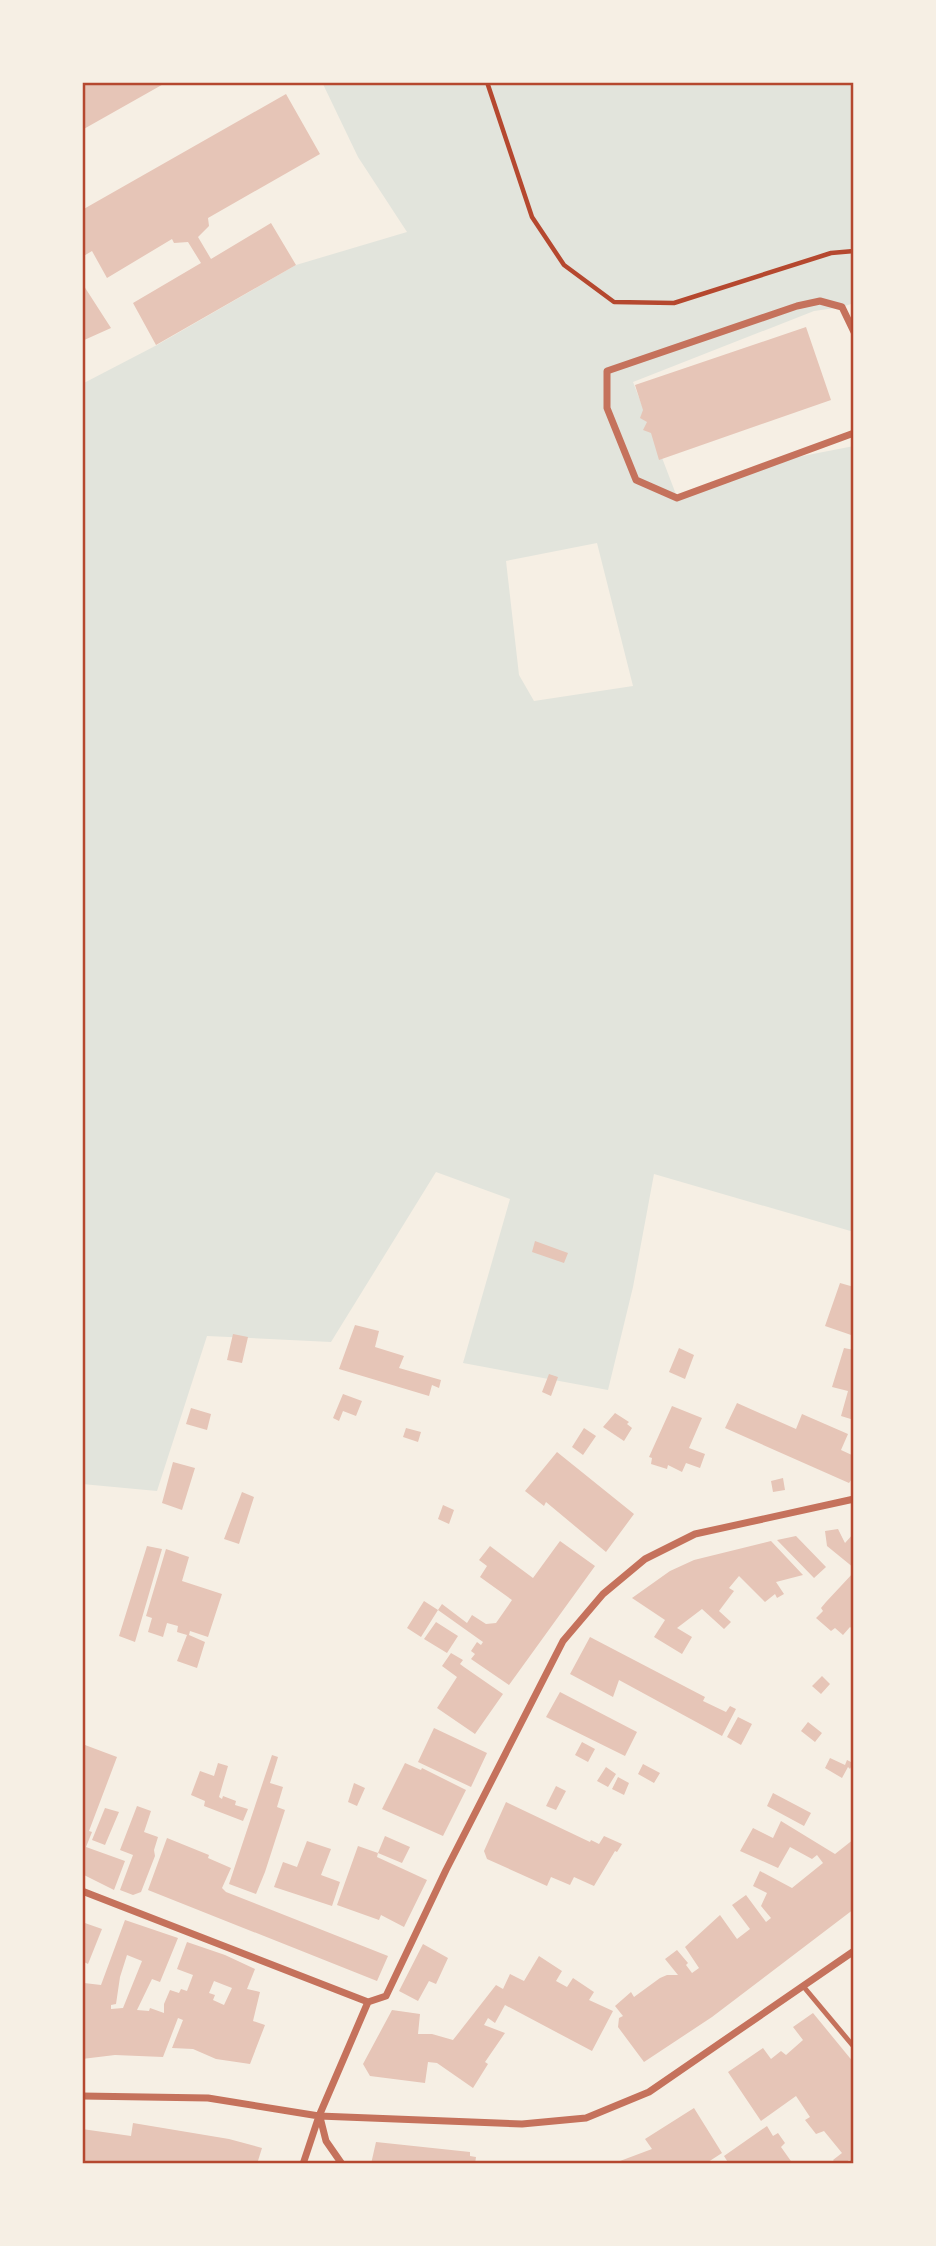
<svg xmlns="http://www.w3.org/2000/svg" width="936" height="2246" viewBox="0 0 936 2246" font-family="'Exo 2',sans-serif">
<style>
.green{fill:#e2e4dc;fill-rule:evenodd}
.building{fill:#e6c5b7;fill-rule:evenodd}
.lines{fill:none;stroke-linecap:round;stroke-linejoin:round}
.path{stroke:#b5482f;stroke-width:4.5}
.service{stroke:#c5725c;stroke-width:5}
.minor{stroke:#c5725c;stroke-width:7}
.neatline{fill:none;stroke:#b5482f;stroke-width:2.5}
</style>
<rect width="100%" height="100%" fill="#f6efe4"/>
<path class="green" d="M 322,82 L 854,82 L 854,303 L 842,307 L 814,311 L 633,382 L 677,497 L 777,461 L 854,446 L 854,1232 L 654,1174 L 633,1287 L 608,1390 L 463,1363 L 510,1199 L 436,1172 L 331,1342 L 207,1336 L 157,1491 L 82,1484 L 82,384 L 157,345 L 296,265 L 407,232 L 358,157 ZM 597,543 L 633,686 L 534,701 L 519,675 L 506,561 Z"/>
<path class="building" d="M 82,82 L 167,82 L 82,130 Z
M 286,94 L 320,154 L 208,218 L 209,226 L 198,237 L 211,259 L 271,223 L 296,265 L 156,345 L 133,303 L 201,263 L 188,242 L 174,243 L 172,239 L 107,278 L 92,251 L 82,257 L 82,210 Z
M 82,283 L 111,328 L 82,341 Z
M 806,327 L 831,400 L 659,460 L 651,433 L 643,430 L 647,422 L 640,418 L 643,410 L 635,385 Z
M 535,1241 L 568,1253 L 564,1263 L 532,1252 Z
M 840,1283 L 854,1287 L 854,1336 L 825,1326 Z
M 355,1325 L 379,1331 L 375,1347 L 404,1356 L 399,1368 L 441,1380 L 439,1388 L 432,1385 L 429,1396 L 339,1369 Z
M 233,1334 L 248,1337 L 242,1363 L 227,1360 Z
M 679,1348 L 694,1355 L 685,1379 L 669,1372 Z
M 844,1348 L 854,1350 L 854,1420 L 841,1416 L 848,1391 L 832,1387 Z
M 549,1374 L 558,1377 L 551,1396 L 542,1392 Z
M 343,1394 L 362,1401 L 356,1416 L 343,1411 L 339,1421 L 333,1418 Z
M 737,1403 L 796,1429 L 802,1414 L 848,1434 L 841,1450 L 854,1456 L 854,1476 L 849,1483 L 725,1428 Z
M 672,1406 L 702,1418 L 689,1448 L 705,1454 L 700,1468 L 686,1463 L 682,1472 L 668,1465 L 667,1469 L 651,1464 L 652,1458 L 649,1457 Z
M 191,1408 L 211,1414 L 207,1430 L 186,1424 Z
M 615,1413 L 629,1422 L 627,1424 L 632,1428 L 624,1441 L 603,1427 Z
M 406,1428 L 421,1432 L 418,1442 L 403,1437 Z
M 584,1428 L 596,1436 L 583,1455 L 572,1447 Z
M 557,1452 L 634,1514 L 606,1552 L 546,1502 L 544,1506 L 525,1491 Z
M 173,1462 L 195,1468 L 182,1510 L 162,1503 Z
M 783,1478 L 785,1490 L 773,1492 L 771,1481 Z
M 242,1492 L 254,1497 L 239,1544 L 224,1539 Z
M 443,1505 L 454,1510 L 449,1524 L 438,1519 Z
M 838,1529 L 845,1543 L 854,1533 L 854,1568 L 827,1546 L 825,1531 Z
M 796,1536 L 826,1567 L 814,1578 L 777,1540 Z
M 560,1541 L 595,1566 L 509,1685 L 471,1659 L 475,1654 L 471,1651 L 477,1642 L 481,1645 L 483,1642 L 438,1610 L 442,1604 L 467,1623 L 472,1615 L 486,1624 L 496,1623 L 512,1600 L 480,1577 L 487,1566 L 479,1560 L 490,1546 L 533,1578 Z
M 771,1541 L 803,1575 L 776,1582 L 784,1594 L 777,1598 L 775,1594 L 765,1602 L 739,1576 L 729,1588 L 734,1591 L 719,1611 L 731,1622 L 724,1629 L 702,1609 L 677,1628 L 692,1637 L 682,1654 L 654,1637 L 665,1620 L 632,1598 L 670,1571 L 694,1560 Z
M 147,1546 L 162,1549 L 135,1642 L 119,1636 Z
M 166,1549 L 189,1557 L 182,1581 L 222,1594 L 208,1637 L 190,1631 L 189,1635 L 205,1642 L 197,1668 L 177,1661 L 187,1635 L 177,1632 L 178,1626 L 167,1623 L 163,1637 L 148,1632 L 152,1618 L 146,1616 Z
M 854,1572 L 854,1630 L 850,1627 L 843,1635 L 835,1628 L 831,1631 L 816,1618 L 823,1611 L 821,1608 L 826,1602 Z
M 424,1601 L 438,1610 L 421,1637 L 407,1628 Z
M 436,1622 L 458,1636 L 447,1653 L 424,1639 Z
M 590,1637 L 705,1697 L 703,1701 L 726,1712 L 730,1706 L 736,1709 L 722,1736 L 619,1680 L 613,1697 L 570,1674 Z
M 451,1653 L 463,1660 L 460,1664 L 464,1667 L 503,1694 L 475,1734 L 437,1708 L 457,1677 L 442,1666 Z
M 822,1676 L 830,1684 L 821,1694 L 812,1686 Z
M 560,1692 L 637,1732 L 625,1756 L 546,1717 Z
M 738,1717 L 752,1724 L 741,1745 L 727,1737 Z
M 808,1722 L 822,1733 L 815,1742 L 801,1731 Z
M 434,1728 L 487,1753 L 471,1787 L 418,1762 Z
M 582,1742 L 595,1749 L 588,1762 L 575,1755 Z
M 85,1745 L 117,1757 L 89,1831 L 92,1832 L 86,1847 L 125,1861 L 114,1890 L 82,1874 L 82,1751 Z
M 272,1755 L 278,1757 L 270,1783 L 283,1787 L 277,1807 L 285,1810 L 265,1872 L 256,1894 L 229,1884 Z
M 830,1758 L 845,1765 L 847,1760 L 853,1763 L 850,1769 L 848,1767 L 842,1778 L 825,1768 Z
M 218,1763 L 228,1766 L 219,1797 L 222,1799 L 223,1796 L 236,1801 L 235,1805 L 248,1809 L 243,1821 L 204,1806 L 205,1801 L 191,1795 L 200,1771 L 214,1776 Z
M 405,1763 L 421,1770 L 422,1768 L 466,1790 L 443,1836 L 382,1809 Z
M 643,1764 L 660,1773 L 654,1783 L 638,1774 Z
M 606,1767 L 616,1774 L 608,1787 L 597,1781 Z
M 618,1777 L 629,1783 L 624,1795 L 612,1789 Z
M 354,1783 L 365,1788 L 357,1806 L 348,1802 Z
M 556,1786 L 566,1791 L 556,1810 L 546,1806 Z
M 773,1793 L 811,1813 L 804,1826 L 767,1806 Z
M 506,1802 L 590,1842 L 591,1840 L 599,1844 L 604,1836 L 622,1844 L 617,1852 L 615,1851 L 594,1886 L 574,1877 L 570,1885 L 551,1877 L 547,1886 L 487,1859 L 484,1851 Z
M 137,1806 L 151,1811 L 144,1832 L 158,1837 L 154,1850 L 155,1856 L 141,1892 L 133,1895 L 120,1890 L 133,1855 L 120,1850 Z
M 105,1808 L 119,1812 L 105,1845 L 92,1840 Z
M 781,1821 L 835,1854 L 854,1839 L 854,1909 L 712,2017 L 644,2062 L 618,2027 L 619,2018 L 623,2016 L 615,2006 L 631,1992 L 634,1997 L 660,1978 L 667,1975 L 678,1975 L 665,1959 L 677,1950 L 688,1963 L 686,1965 L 692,1973 L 699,1968 L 685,1947 L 720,1915 L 737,1939 L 750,1929 L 732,1905 L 746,1895 L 766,1922 L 771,1918 L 761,1906 L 767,1893 L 753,1886 L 760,1871 L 792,1888 L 823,1863 L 817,1855 L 812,1859 L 790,1847 L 778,1868 L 740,1851 L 753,1828 L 773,1838 Z
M 385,1836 L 410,1847 L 402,1863 L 378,1853 L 377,1857 L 427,1880 L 404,1927 L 381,1915 L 379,1920 L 337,1905 L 358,1846 L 378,1853 Z
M 167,1838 L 209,1855 L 208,1858 L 231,1868 L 222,1888 L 226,1892 L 388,1956 L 377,1981 L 148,1890 Z
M 307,1841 L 331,1849 L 321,1875 L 340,1882 L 332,1906 L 274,1887 L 283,1862 L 297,1867 Z
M 125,1920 L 178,1938 L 160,1982 L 152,1979 L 137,2010 L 149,2011 L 150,2008 L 164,2013 L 164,2004 L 170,1990 L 179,1993 L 181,1989 L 187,1991 L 193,1975 L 177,1969 L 187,1942 L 225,1955 L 255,1969 L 247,1989 L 260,1992 L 253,2021 L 265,2025 L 250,2064 L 216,2059 L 193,2049 L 172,2048 L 183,2020 L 178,2018 L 163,2057 L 115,2055 L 82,2059 L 84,1983 L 101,1985 ZM 127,1955 L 142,1961 L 123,2008 L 111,2009 L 111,2005 L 116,2004 L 120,1977 ZM 214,1981 L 232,1988 L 224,2005 L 213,2000 L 215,1995 L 209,1993 Z
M 82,1922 L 102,1929 L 88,1964 L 82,1961 Z
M 423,1944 L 448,1958 L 436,1984 L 429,1981 L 418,2001 L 399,1991 Z
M 539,1956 L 562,1971 L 556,1981 L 567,1987 L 573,1978 L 594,1992 L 589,2000 L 613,2011 L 592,2051 L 505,2005 L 495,2023 L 488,2018 L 484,2025 L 505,2033 L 485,2062 L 488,2064 L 473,2088 L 437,2063 L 428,2062 L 425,2083 L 370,2076 L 363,2064 L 392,2010 L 420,2014 L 418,2034 L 432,2034 L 453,2040 L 496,1985 L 503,1989 L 510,1974 L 524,1981 Z
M 813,2013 L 854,2063 L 854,2164 L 849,2160 L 845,2164 L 836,2164 L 833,2160 L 842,2153 L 824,2131 L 816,2134 L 805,2120 L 810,2117 L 796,2096 L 761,2121 L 728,2072 L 763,2048 L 771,2059 L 781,2051 L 786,2055 L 803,2040 L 793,2027 Z
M 694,2108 L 722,2153 L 705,2164 L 612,2164 L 652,2149 L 645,2139 Z
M 133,2123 L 229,2139 L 262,2148 L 257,2164 L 82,2164 L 82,2129 L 131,2136 Z
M 767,2126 L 773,2136 L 778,2133 L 785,2143 L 781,2147 L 793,2164 L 729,2164 L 724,2156 Z
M 376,2142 L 470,2152 L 470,2156 L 476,2157 L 475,2164 L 371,2164 Z"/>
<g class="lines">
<path class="path" d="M 487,82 L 532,217 L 564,265 L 614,302 L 674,303 L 831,253 L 854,251"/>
<path class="service" d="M 803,1986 L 854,2047"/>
<path class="minor" d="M 854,332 L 842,307 L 820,301 L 797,306 L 607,371 L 607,408 L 636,480 L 677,498 L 854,433
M 82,1891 L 368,2002
M 368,2002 L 386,1996 L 446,1870 L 563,1641 L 603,1594 L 645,1559 L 695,1534 L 854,1499
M 82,2096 L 208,2098 L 319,2116 L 522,2124 L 586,2118 L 649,2092 L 854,1951
M 320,2117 L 326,2141 L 342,2164
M 303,2164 L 319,2116 L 368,2002"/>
</g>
<rect width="936" height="2246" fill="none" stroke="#f6efe4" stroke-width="168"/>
<rect x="84" y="84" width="768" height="2078" class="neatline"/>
</svg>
